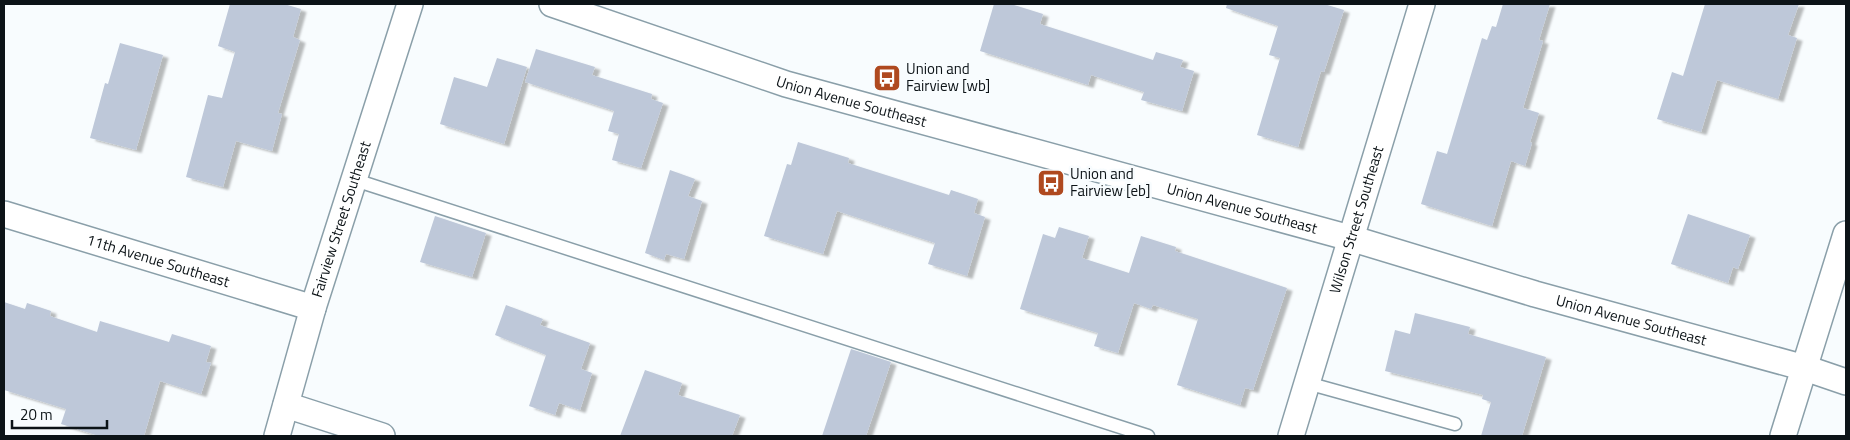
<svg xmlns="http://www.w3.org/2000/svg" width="1850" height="440" viewBox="0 0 1850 440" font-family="'Titillium Web',sans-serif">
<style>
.building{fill:#bec8d9;filter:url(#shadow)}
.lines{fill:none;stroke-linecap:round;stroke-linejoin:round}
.service-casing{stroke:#8a9fa9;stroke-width:15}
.minor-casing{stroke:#8a9fa9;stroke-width:28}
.service{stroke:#fff;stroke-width:12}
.minor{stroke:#fff;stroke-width:25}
.labels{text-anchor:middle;stroke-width:5;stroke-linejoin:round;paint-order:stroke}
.poi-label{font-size:15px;fill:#0c1317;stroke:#f8fcfe;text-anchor:start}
.street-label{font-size:15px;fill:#0c1317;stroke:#f8fcfe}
</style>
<defs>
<filter id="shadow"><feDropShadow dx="5.5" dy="3" stdDeviation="1" flood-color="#0004"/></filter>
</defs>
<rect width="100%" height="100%" fill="#f8fcfe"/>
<path class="building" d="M 230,4 L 284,4 L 301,9 L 293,37 L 300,40 L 278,113 L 282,114 L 272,151 L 236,141 L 223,187 L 186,177 L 208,95 L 222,98 L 235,52 L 218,46 Z
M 994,4 L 1011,4 L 1043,14 L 1040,24 L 1153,60 L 1156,52 L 1183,60 L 1180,67 L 1194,71 L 1182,111 L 1141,100 L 1144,92 L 1091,75 L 1088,85 L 980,51 Z
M 1227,4 L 1324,4 L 1344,10 L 1324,72 L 1321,71 L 1298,147 L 1257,135 L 1280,58 L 1269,55 L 1278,26 L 1226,8 Z
M 1503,4 L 1550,4 L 1539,40 L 1543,41 L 1523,108 L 1539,113 L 1530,142 L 1532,143 L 1525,166 L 1511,161 L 1492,226 L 1421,204 L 1437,151 L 1447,154 L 1482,38 L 1487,40 L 1492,26 L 1496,27 Z
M 1705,4 L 1799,4 L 1788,35 L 1797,38 L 1778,99 L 1717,80 L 1701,132 L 1657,119 L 1672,72 L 1683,76 Z
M 120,43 L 163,55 L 136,150 L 90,138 L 105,83 L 108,84 Z
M 536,49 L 595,67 L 592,75 L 652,94 L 651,99 L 663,103 L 641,168 L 612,160 L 619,134 L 608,131 L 614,111 L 525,82 Z
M 497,58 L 527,67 L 504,144 L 440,124 L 454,77 L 487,87 Z
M 798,142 L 849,158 L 848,163 L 949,195 L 951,190 L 978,199 L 974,213 L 985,217 L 967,276 L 928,264 L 935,243 L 837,211 L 823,254 L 764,236 L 787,164 L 791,165 Z
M 670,170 L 695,179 L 688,196 L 702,201 L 684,259 L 666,254 L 664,260 L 645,253 Z
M 1688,214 L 1750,235 L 1738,269 L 1733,267 L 1728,283 L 1671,264 Z
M 435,216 L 486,233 L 472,277 L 420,262 Z
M 1059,227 L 1089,236 L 1082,258 L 1129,273 L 1141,236 L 1176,247 L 1175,251 L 1287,288 L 1253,390 L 1245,388 L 1240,405 L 1177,385 L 1198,319 L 1153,305 L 1151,309 L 1134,303 L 1118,353 L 1094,346 L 1098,333 L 1020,309 L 1043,234 L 1055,238 Z
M 4,302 L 25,309 L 27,303 L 51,311 L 50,316 L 97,332 L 100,321 L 169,342 L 172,334 L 211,346 L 206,362 L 211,363 L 201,394 L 160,381 L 144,436 L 99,436 L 61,424 L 66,409 L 4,390 Z
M 506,305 L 543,319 L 540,325 L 590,343 L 581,369 L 592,373 L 580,410 L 559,403 L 555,415 L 529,406 L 546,355 L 495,335 Z
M 1415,313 L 1470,327 L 1468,334 L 1546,357 L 1522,436 L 1481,436 L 1491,402 L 1482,399 L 1483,395 L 1385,371 L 1395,330 L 1410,334 Z
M 851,349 L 891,362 L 866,436 L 822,436 Z
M 645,370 L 682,383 L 678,395 L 740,415 L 732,436 L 620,436 Z"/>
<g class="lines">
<g class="service-casing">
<path id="service" d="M 355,180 L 1148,436
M 1307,383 L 1455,424"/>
</g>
<g class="minor-casing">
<g id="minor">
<path id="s1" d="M 552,4 L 786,84 L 1350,238 L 1535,294 L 1805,368 L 1846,382"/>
<path id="s2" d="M 4,214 L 313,308"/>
<path d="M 286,405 L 382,436"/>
<path id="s3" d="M 277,436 L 313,308 L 410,4"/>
<path id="s4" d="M 1291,436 L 1422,4"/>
<path d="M 1783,436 L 1846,234"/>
</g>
</g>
<use href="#service" class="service"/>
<use href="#minor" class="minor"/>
</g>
<defs>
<g id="bus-square" transform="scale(1.4375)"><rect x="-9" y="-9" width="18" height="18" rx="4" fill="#af491f" stroke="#f8fcfe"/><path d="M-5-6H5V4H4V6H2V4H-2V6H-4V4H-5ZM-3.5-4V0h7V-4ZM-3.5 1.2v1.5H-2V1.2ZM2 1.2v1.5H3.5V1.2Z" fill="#fff"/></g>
</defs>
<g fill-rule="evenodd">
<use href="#bus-square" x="887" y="78"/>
<use href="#bus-square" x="1051" y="183"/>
</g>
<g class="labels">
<g class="poi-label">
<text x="906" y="74">Union and<tspan x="906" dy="17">Fairview [wb]</tspan></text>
<text x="1070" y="179">Union and<tspan x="1070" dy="17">Fairview [eb]</tspan></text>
</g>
<g class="street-label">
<text dy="5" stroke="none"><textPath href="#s1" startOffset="315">Union Avenue Southeast</textPath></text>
<text dy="5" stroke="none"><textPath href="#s1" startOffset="720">Union Avenue Southeast</textPath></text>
<text dy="5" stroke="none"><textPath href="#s3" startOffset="226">Fairview Street Southeast</textPath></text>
<text dy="5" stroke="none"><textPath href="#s4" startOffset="226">Wilson Street Southeast</textPath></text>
<text dy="5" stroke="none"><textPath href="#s2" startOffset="161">11th Avenue Southeast</textPath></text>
<text dy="5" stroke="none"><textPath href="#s1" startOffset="1125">Union Avenue Southeast</textPath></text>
</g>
</g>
<rect width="1850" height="440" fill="none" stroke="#0c1317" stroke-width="10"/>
<path d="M12 420v8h95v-8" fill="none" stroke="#0c1317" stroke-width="2.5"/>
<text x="20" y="420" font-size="15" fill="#0c1317" stroke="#f8fcfe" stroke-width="4" paint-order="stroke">20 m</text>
</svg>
